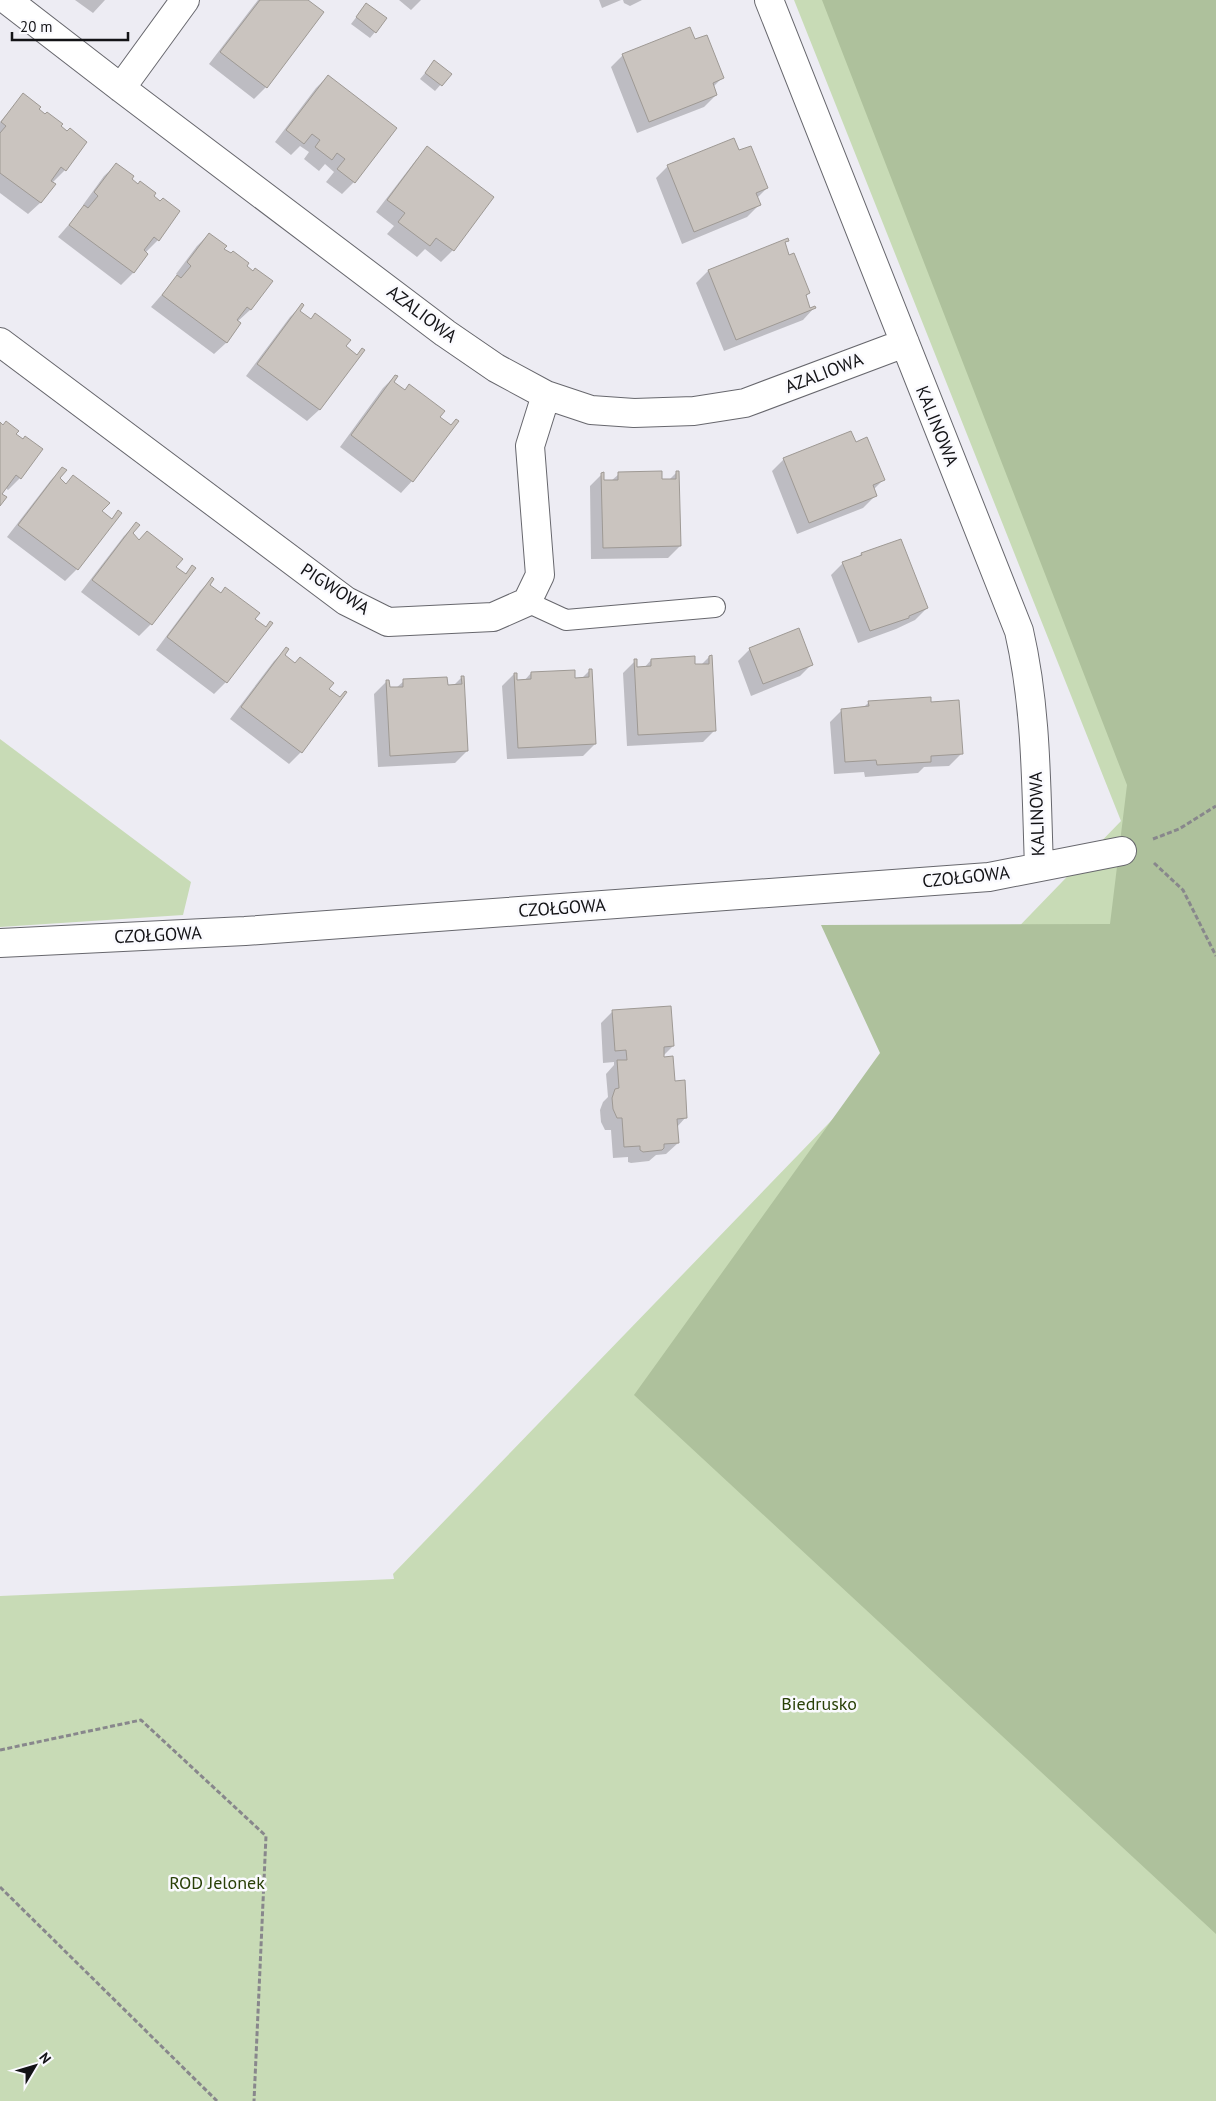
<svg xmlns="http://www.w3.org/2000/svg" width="1216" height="2101" viewBox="0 0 1216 2101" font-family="'PT Sans',sans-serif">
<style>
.green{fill:#c8dbb6}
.forest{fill:#aec19c}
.shadow{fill:#0003}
.building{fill:#cac4bf;stroke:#9e9994}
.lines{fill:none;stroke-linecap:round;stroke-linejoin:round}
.service-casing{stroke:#67676d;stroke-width:22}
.minor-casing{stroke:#67676d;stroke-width:30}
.path{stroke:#88878c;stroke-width:3;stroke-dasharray:5 2.5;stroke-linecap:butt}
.service{stroke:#fff;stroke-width:20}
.minor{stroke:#fff;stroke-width:28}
.labels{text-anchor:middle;stroke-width:5;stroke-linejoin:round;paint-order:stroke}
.street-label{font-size:18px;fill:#131316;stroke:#fafafe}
.park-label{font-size:18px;fill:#294007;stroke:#fafafe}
</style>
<rect width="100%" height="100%" fill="#edecf3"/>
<path class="green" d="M 794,0 L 1216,0 L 1216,2101 L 0,2101 L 0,1596 L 394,1579 L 393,1574 L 1121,821 Z
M 0,739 L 191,882 L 183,915 L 0,927 Z"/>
<path class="forest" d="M 822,0 L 1216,0 L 1216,1934 L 634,1395 L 880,1053 L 821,925 L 1110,924 L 1127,785 Z"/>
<path class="shadow" d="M 75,0 L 105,0 L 93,13 Z
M 258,0 L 306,0 L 266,87 L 254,99 L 209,64 Z
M 399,0 L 421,0 L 411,10 Z
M 599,0 L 621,0 L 602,8 Z
M 623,0 L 642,0 L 630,6 L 624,3 Z
M 361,11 L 375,32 L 370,38 L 351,24 Z
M 694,41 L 722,78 L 713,87 L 716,95 L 704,107 L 637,133 L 611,67 L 623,55 Z
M 434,62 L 450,74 L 435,91 L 420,79 Z
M 328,76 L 354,182 L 342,194 L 326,182 L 334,172 L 325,164 L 319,171 L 304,159 L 309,152 L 300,146 L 291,155 L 275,142 L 316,88 Z
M 23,95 L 37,109 L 59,126 L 85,142 L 65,170 L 52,183 L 54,184 L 40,203 L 28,214 L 0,193 L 0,122 Z
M 428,148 L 453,250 L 441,262 L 425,249 L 417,257 L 387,234 L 394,226 L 376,212 L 416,160 Z
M 739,152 L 767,188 L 757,198 L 759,205 L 747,217 L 682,244 L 656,178 L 668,166 Z
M 116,165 L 130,179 L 152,196 L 158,240 L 145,253 L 147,254 L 133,273 L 121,285 L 58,237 L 85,206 L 83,205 L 104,176 Z
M 209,234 L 222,250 L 253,272 L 271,281 L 250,310 L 237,322 L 240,324 L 226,343 L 214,354 L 151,307 L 178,276 L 176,274 L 197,246 Z
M 787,240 L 784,244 L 809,293 L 805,297 L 810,309 L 814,308 L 803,320 L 724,351 L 696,283 L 708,271 Z
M 302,305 L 298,311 L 344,347 L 356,355 L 363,351 L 319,410 L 307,421 L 246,376 L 290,317 Z
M 395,376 L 392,383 L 438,417 L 412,481 L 401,493 L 340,447 L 383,388 Z
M 0,424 L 14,434 L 20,478 L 8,490 L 5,487 L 1,494 L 0,504 Z
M 784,459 L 883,480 L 873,490 L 875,496 L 863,508 L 797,534 L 772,471 Z
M 63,468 L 58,478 L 101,512 L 111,519 L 119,512 L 77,569 L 65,581 L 7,537 L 51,480 Z
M 677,472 L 680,546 L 668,558 L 591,559 L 590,486 L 602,474 L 603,481 L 611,481 L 619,474 L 661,481 L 669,480 Z
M 136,524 L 132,533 L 138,541 L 184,575 L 192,567 L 194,568 L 151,624 L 139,636 L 81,592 L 124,536 Z
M 900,541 L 927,608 L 915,620 L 896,629 L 858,643 L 831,575 L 843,563 L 858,557 L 861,554 Z
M 212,579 L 209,585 L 254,620 L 226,682 L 214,694 L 156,650 L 200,591 Z
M 286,649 L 283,655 L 328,689 L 301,752 L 289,764 L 230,719 L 274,661 Z
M 750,649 L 812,664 L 800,676 L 751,696 L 738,661 Z
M 709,657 L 715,730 L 703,742 L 627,746 L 623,673 L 635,661 L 636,668 L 644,668 L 651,660 L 701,665 Z
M 590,670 L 595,744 L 583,756 L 507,759 L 502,686 L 514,674 L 516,681 L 524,681 L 531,673 L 574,679 L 581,679 Z
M 462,677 L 467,751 L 455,763 L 378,767 L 374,694 L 386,682 L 389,689 L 396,688 L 404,681 L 447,686 L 453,686 Z
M 869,702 L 930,703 L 961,754 L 949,766 L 924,767 L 918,773 L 865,777 L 864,772 L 834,774 L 830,722 L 842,710 L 863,708 Z
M 613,1011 L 673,1046 L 663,1056 L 686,1117 L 677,1127 L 678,1143 L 666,1154 L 656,1155 L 649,1161 L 631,1163 L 628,1162 L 628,1157 L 613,1158 L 611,1130 L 605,1130 L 601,1122 L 600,1110 L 603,1102 L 608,1097 L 606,1074 L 614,1065 L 614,1062 L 603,1063 L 601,1023 Z"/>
<path class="building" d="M 260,0 L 308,0 L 324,12 L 267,88 L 220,52 Z
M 366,3 L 387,18 L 376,33 L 356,17 Z
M 690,27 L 695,39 L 707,35 L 724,78 L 713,83 L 717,95 L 649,122 L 622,54 Z
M 434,60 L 452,74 L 442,86 L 425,73 Z
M 328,75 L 397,128 L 355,183 L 337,169 L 345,159 L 337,153 L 332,160 L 315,147 L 320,140 L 312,134 L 304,144 L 286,130 Z
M 23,93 L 41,107 L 39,109 L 45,114 L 47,112 L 63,124 L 61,126 L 67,131 L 70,128 L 87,142 L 66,171 L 61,167 L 51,181 L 56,184 L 41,203 L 0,173 L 0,133 L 6,126 L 1,122 Z
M 734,138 L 739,150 L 751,146 L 768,188 L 756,193 L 761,205 L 694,232 L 667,165 Z
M 427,146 L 494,197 L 454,251 L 436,238 L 430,246 L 398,222 L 405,213 L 387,200 Z
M 116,163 L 134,176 L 132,179 L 138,184 L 140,181 L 156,193 L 154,196 L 160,201 L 163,198 L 180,211 L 159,241 L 154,237 L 144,250 L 148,254 L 134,273 L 69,225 L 84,205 L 88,208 L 98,196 L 94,192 Z
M 209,233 L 227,246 L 224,249 L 231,253 L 233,251 L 249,263 L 247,266 L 253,271 L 255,268 L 273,281 L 251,310 L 247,307 L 237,320 L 241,323 L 227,343 L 162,295 L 177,275 L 181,278 L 191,266 L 187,262 Z
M 788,238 L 789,241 L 785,242 L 789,255 L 794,253 L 810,293 L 806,295 L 810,308 L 815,306 L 816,308 L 736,340 L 708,270 Z
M 302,303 L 304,305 L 300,311 L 311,319 L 315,313 L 351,340 L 346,346 L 357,355 L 362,348 L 365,350 L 320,410 L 257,364 Z
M 395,375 L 398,376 L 394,382 L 405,390 L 409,384 L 445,411 L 440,417 L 451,425 L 456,419 L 459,421 L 413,482 L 351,435 Z
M 6,421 L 19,431 L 16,434 L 23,439 L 25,436 L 43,449 L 21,479 L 16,475 L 2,494 L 7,497 L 0,506 L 0,422 L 3,425 Z
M 851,431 L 856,442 L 867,437 L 885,480 L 873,485 L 877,496 L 809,523 L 783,458 Z
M 62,467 L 67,470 L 60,478 L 66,484 L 73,475 L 110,503 L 102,511 L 112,519 L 118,510 L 122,513 L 78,570 L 18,525 Z
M 662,471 L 662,479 L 676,479 L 676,471 L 679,471 L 681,546 L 603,548 L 601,473 L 604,472 L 604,480 L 618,480 L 618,472 Z
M 136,522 L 140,525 L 133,533 L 139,540 L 147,531 L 183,559 L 176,567 L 186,574 L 192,565 L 196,568 L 152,625 L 92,580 Z
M 901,539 L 928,608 L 909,616 L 909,618 L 870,631 L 842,562 L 862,555 L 861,553 Z
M 212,577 L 214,579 L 210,585 L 221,593 L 225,587 L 260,613 L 255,619 L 266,627 L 270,621 L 273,623 L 227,683 L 167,637 Z
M 799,628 L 813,665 L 763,684 L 749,648 Z
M 286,647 L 289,649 L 285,655 L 295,663 L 300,657 L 334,683 L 329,689 L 340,697 L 345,691 L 347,692 L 302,753 L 241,707 Z
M 712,655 L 716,731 L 638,735 L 634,659 L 637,659 L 637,667 L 651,666 L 651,659 L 695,656 L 695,664 L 709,664 L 709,656 Z
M 589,669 L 592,669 L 596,744 L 518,748 L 514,673 L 517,673 L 517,680 L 531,679 L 531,672 L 575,670 L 575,678 L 589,677 Z
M 461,676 L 464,676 L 468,751 L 390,756 L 386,680 L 389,680 L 390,687 L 403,687 L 403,679 L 447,677 L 448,685 L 462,684 Z
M 931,697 L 931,702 L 959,700 L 963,754 L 931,756 L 931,762 L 877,765 L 876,760 L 845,762 L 841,709 L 869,706 L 868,701 Z
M 671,1006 L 674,1046 L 664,1047 L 664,1057 L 673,1056 L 675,1081 L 685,1080 L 687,1118 L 677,1119 L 679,1143 L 664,1144 L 664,1148 L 662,1150 L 643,1152 L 640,1150 L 640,1146 L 624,1147 L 622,1118 L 617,1118 L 613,1109 L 612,1098 L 615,1089 L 619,1088 L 617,1060 L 627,1060 L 626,1050 L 615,1051 L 612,1010 Z"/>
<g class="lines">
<g class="service-casing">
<path id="service" d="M 527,602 L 566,620 L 715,607"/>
</g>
<g class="minor-casing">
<path id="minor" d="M 7,0 L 121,88 L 445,333 L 496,368 L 546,395 L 591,410 L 634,413 L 694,411 L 745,403 L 905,343
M 769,0 L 1019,631 C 1037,709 1036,788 1039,867
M 121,88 L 185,0
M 0,342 L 346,601 L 388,622 L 493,617 L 527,602 L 540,575 L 530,446 L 546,395
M 0,943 L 245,931 L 989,877 L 1122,851"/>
</g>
<path class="path" d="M 1153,839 L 1179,829 L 1216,806
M 1154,863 L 1183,890 L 1216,956
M 0,1750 L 141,1720 L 266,1836 L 254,2101
M 0,1887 L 217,2101"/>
<use href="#service" class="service"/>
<use href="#minor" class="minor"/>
</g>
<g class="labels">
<g class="street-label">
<text transform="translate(422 314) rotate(37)" y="6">AZALIOWA</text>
<text transform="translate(824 373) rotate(-21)" y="6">AZALIOWA</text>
<text transform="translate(937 426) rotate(68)" y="6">KALINOWA</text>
<text transform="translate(335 589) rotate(33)" y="6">PIGWOWA</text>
<text transform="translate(1037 814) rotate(-92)" y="6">KALINOWA</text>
<text transform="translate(966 877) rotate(-6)" y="6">CZOŁGOWA</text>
<text transform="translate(562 908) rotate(-4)" y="6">CZOŁGOWA</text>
<text transform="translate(158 935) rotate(-3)" y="6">CZOŁGOWA</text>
</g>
<g class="park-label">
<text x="819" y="1710">Biedrusko</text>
<text x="217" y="1889">ROD Jelonek</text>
</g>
</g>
<g transform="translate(35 2066) rotate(52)" stroke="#fafafe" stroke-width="4" paint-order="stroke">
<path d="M0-4L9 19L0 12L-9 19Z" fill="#131316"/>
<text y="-8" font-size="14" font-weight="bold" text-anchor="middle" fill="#131316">N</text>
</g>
<path d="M12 32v8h116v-8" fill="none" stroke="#131316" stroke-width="2.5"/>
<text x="20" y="32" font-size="15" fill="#131316" stroke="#fafafe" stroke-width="4" paint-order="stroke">20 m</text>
</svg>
